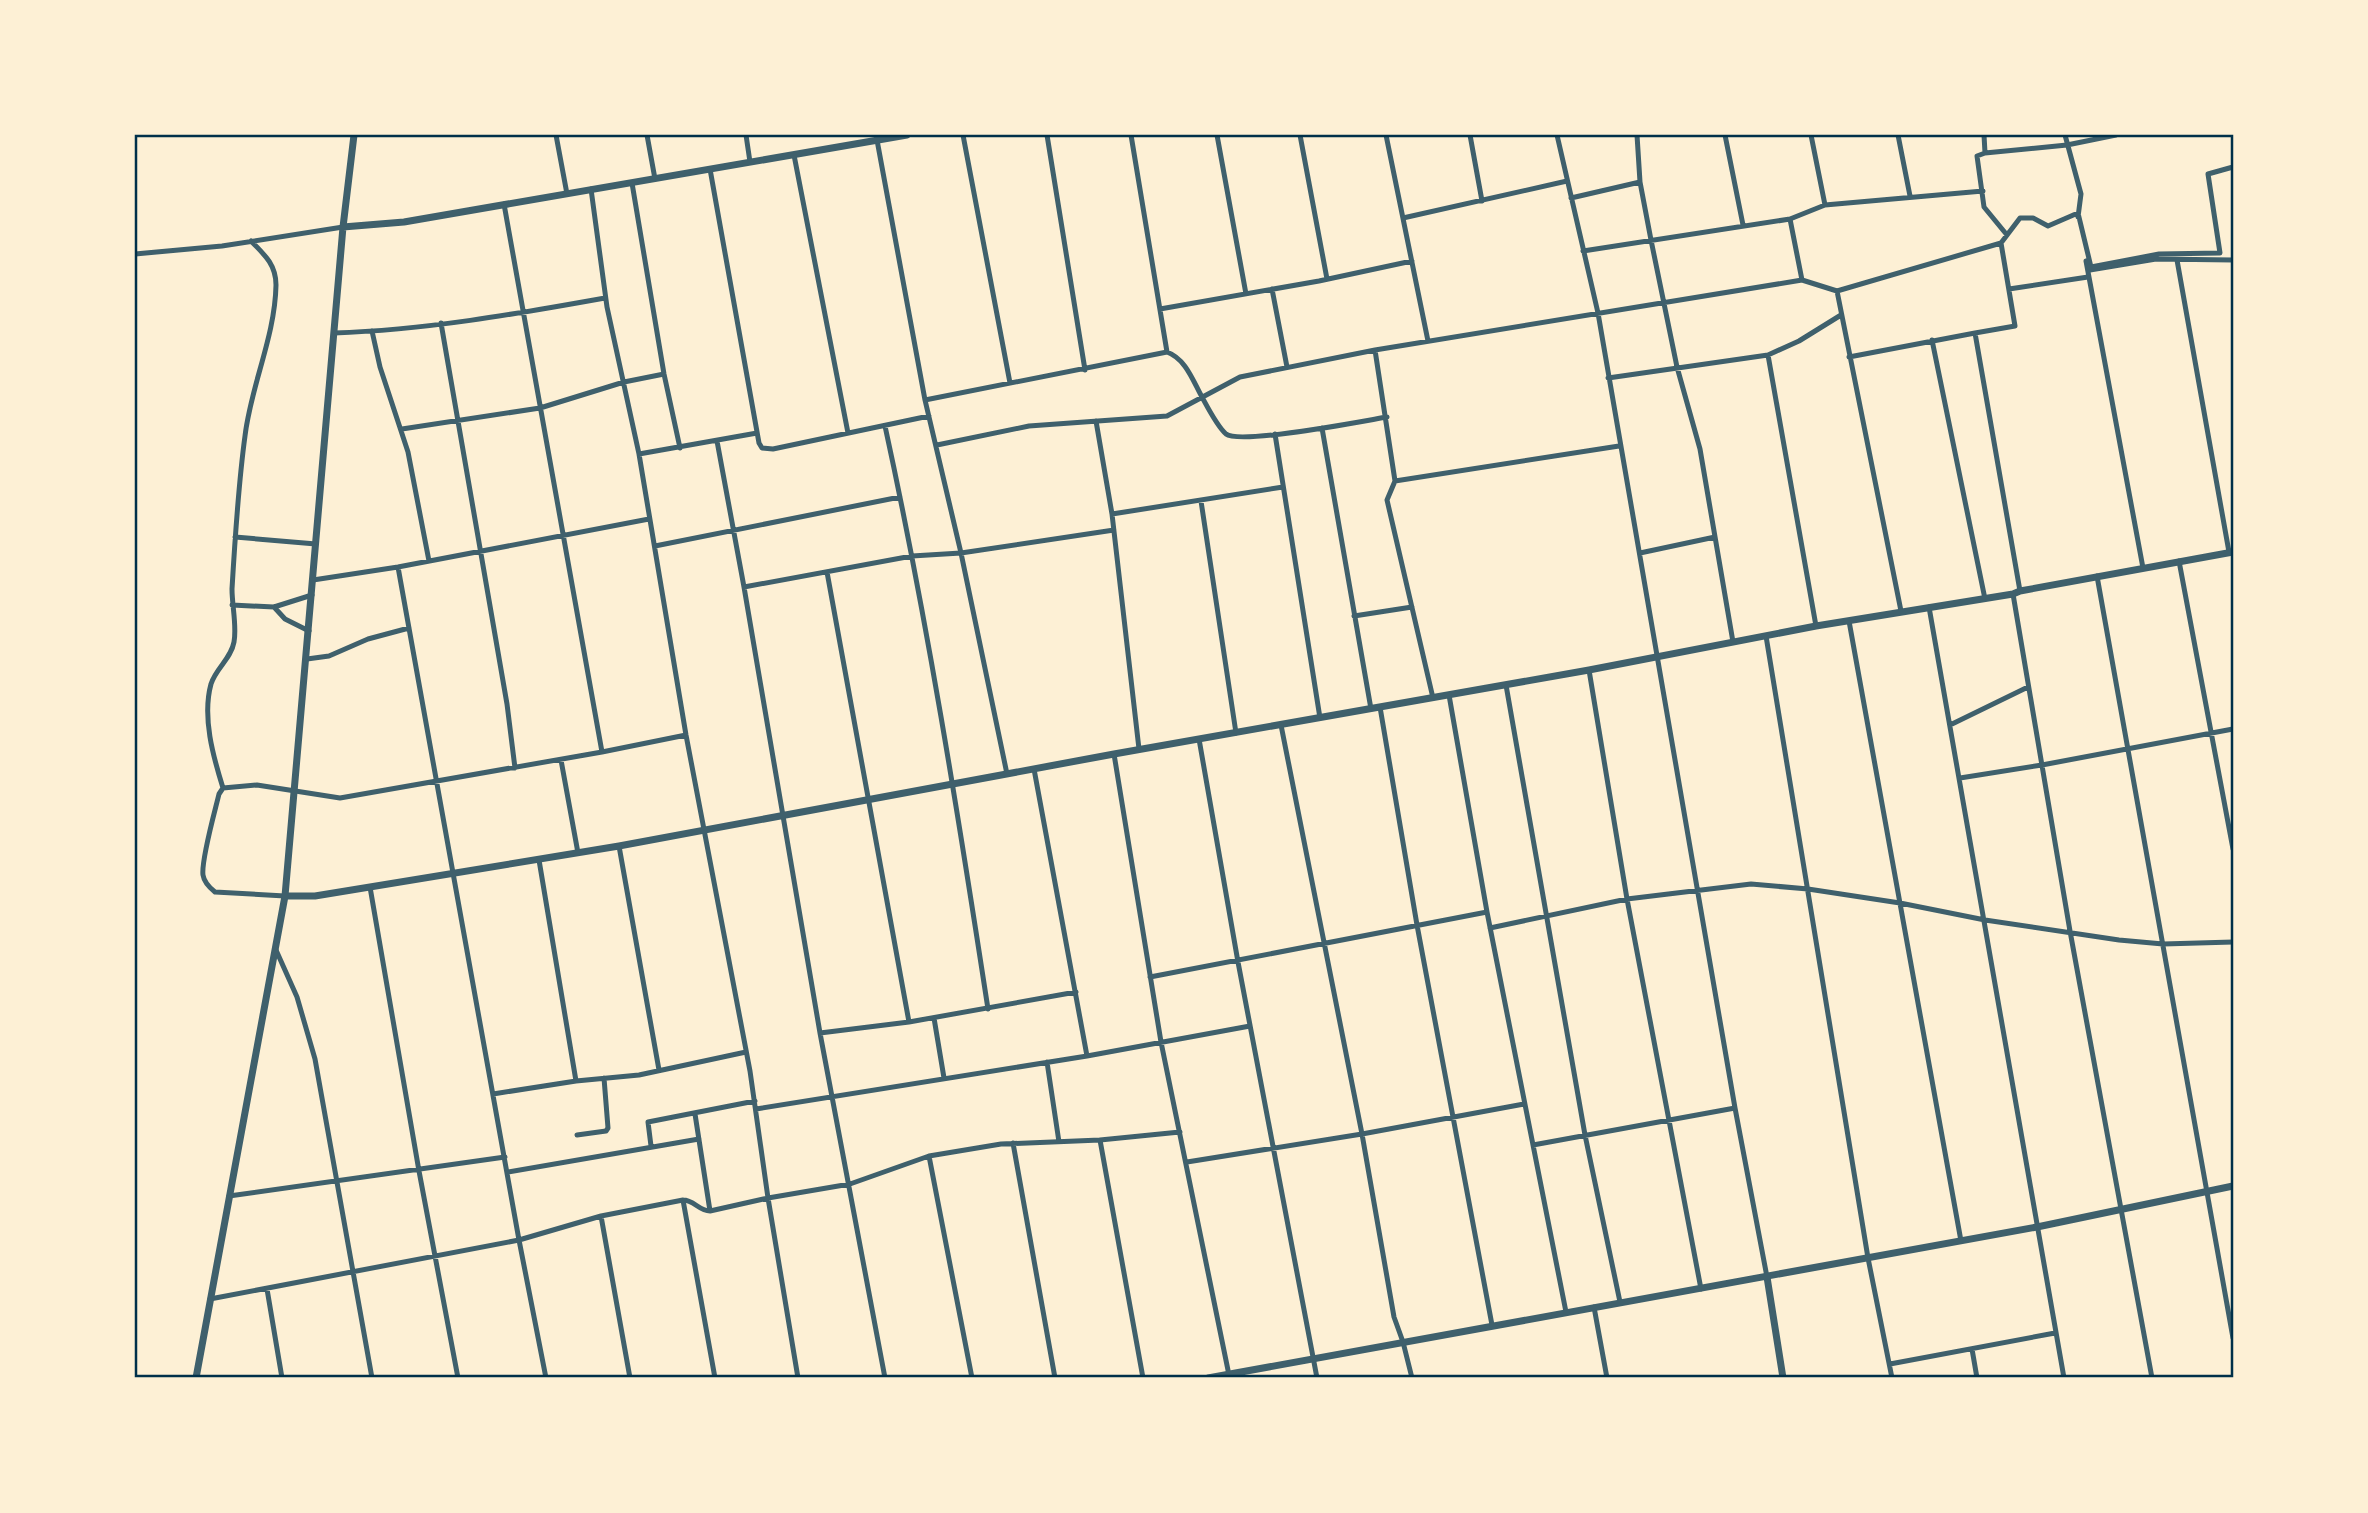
<svg xmlns="http://www.w3.org/2000/svg" width="2368" height="1513" viewBox="0 0 2368 1513" font-family="Mulish,sans-serif">
<style>
.lines{fill:none;stroke-linecap:round;stroke-linejoin:round}
.minor{stroke:#3f606c;stroke-width:5}
.tertiary{stroke:#3f606c;stroke-width:7}
.neatline{fill:none;stroke:#003049;stroke-width:2.5}
</style>
<rect width="100%" height="100%" fill="#fdf0d5"/>
<g class="lines">
<path class="minor" d="M 556,135 L 567,194
M 647,135 L 655,179
M 746,135 L 750,162
M 963,135 L 1010,383
M 1047,135 L 1085,370
M 1131,135 L 1167,352
M 1217,135 L 1246,294
M 1300,135 L 1327,279
M 1386,135 L 1428,341
M 1470,135 L 1482,201
M 1557,135 L 1598,313 L 1735,1108 L 1767,1277
M 1637,135 L 1640,182 L 1651,240 L 1677,367 L 1700,449 L 1733,642
M 1725,135 L 1743,225
M 1811,135 L 1825,205
M 1898,135 L 1910,196
M 1984,135 L 1985,153 L 1977,156 L 1984,207 L 2007,235
M 2065,135 L 2081,194 L 2078,217
M 877,140 L 925,400 L 961,553 L 1007,774
M 1985,153 L 2067,145 L 2116,135
M 794,155 L 848,433
M 710,169 L 759,443 L 762,448 L 773,449 L 929,416
M 632,183 L 664,374 L 680,448
M 591,189 L 607,307 L 639,454 L 686,735 L 750,1071 L 768,1198 L 798,1378
M 1571,198 L 1640,182
M 504,204 L 602,752
M 1403,218 L 1567,181
M 1790,219 L 1802,280
M 2001,243 L 2015,326 L 1975,333 L 2020,591
M 1583,251 L 1790,219 L 1825,205 L 1983,191
M 135,254 L 222,246 L 343,227
M 2177,260 L 2229,552
M 2086,261 L 2143,568
M 2090,270 L 2156,259 L 2233,260
M 1272,289 L 1287,367
M 2009,289 L 2088,277
M 1837,291 L 1901,611
M 1160,309 L 1319,281 L 1412,261
M 441,323 L 507,704 L 515,768
M 372,331 L 380,367 L 408,452 L 429,561
M 334,333 C 425,330 516,314 605,298
M 1932,340 L 1985,599
M 1768,355 L 1816,626
M 1849,357 L 1975,333
M 1608,378 L 1768,355 L 1799,341 L 1841,315
M 925,400 L 1167,352 C 1186,359 1193,381 1202,397 C 1208,408 1217,426 1226,434 C 1240,445 1363,421 1387,417
M 1096,421 L 1112,514 L 1139,749
M 885,426 C 927,619 958,814 988,1009
M 1322,428 L 1371,709
M 402,429 L 540,408 L 624,382 L 664,374
M 1275,434 L 1320,718
M 717,441 L 744,587 L 820,1033 L 885,1378
M 937,445 L 1029,426 L 1167,416 L 1240,377 L 1375,350
M 639,454 L 757,433
M 1395,481 L 1619,446
M 1201,501 L 1236,733
M 1112,514 L 1283,487
M 235,537 L 316,544
M 655,546 L 900,497
M 1640,553 L 1715,537
M 2179,561 L 2233,849
M 398,567 L 519,1240 L 546,1378
M 827,572 L 909,1022
M 2097,576 L 2233,1338
M 313,580 L 398,567 L 649,519
M 744,587 L 912,556 L 961,553 L 1114,530
M 2013,594 L 2070,931 L 2152,1378
M 232,605 L 274,607 L 312,595
M 274,607 L 285,619 L 309,631
M 1929,607 L 2064,1378
M 1354,616 L 1412,607
M 1849,621 L 1961,1241
M 1766,636 L 1868,1258 L 1892,1378
M 307,659 L 329,656 L 368,639 L 409,628
M 1589,670 L 1627,899 L 1701,1289
M 1506,685 L 1585,1135 L 1620,1302
M 1449,695 L 1487,912 L 1566,1312
M 1433,698 L 1387,500 L 1395,481 L 1375,350 L 1802,280 L 1837,291 L 2001,243 L 2020,218 L 2033,218 L 2048,226 L 2078,213 L 2091,267 L 2159,254 L 2220,253 L 2208,174 L 2233,167
M 1380,707 L 1417,925 L 1492,1325
M 1281,725 L 1362,1134 L 1394,1317 L 1403,1342 L 1412,1378
M 1950,725 L 2028,687
M 1199,739 L 1238,962 L 1317,1378
M 1114,754 L 1161,1042 L 1229,1375
M 561,760 L 578,853
M 1034,769 L 1087,1056
M 1960,778 L 2042,765 L 2233,729
M 223,788 C 213,756 202,717 211,684 C 216,668 231,659 234,642 C 237,626 232,606 232,589 C 235,538 238,487 245,436 C 251,385 275,337 276,285 C 276,265 265,255 251,241
M 619,846 L 659,1070
M 539,860 L 576,1081
M 370,887 L 419,1171 L 458,1378
M 285,896 L 215,892 C 210,888 204,882 203,875 C 201,860 215,811 219,794 L 223,788 L 257,785 L 340,798 L 602,752 L 686,735
M 1490,928 L 1627,899 L 1751,884 L 1808,889 L 1900,903 L 1985,920 L 2119,940 L 2163,944 L 2233,942
M 276,950 L 297,997 L 315,1059 L 372,1378
M 1150,977 L 1487,912
M 934,1018 L 944,1078
M 820,1033 L 909,1022 L 1076,992
M 1047,1062 L 1059,1142
M 493,1094 L 576,1081 L 639,1075 L 746,1052
M 756,1109 L 1087,1056 L 1250,1026
M 695,1114 L 710,1211
M 577,1135 L 606,1131 L 608,1128 L 604,1078
M 1100,1140 L 1143,1378
M 1013,1143 L 1055,1378
M 1533,1145 L 1735,1108
M 651,1146 L 648,1122 L 755,1101
M 929,1156 L 972,1378
M 1187,1162 L 1362,1134 L 1524,1104
M 508,1172 L 699,1139
M 229,1196 L 505,1157
M 683,1200 L 715,1378
M 601,1216 L 630,1378
M 267,1289 L 282,1378
M 210,1299 L 519,1240 L 601,1216 L 683,1200 C 694,1200 699,1211 710,1211 L 768,1198 L 850,1184 L 929,1156 L 1001,1144 L 1100,1140 L 1180,1132
M 1594,1307 L 1607,1378
M 1972,1349 L 1977,1378
M 1890,1364 L 2055,1333"/>
<path class="tertiary" d="M 343,227 L 404,222 L 907,135
M 285,896 L 315,896 L 619,846 L 1114,754 L 1589,670 L 1816,626 L 2013,594 L 2020,591 L 2233,552
M 1767,1277 L 1783,1378
M 196,1378 L 285,896 L 343,227 L 354,135
M 1208,1378 L 2037,1227 L 2233,1186"/>
</g>
<rect width="2368" height="1513" fill="none" stroke="#fdf0d5" stroke-width="273"/>
<rect x="136" y="136" width="2096" height="1240" class="neatline"/>
</svg>
